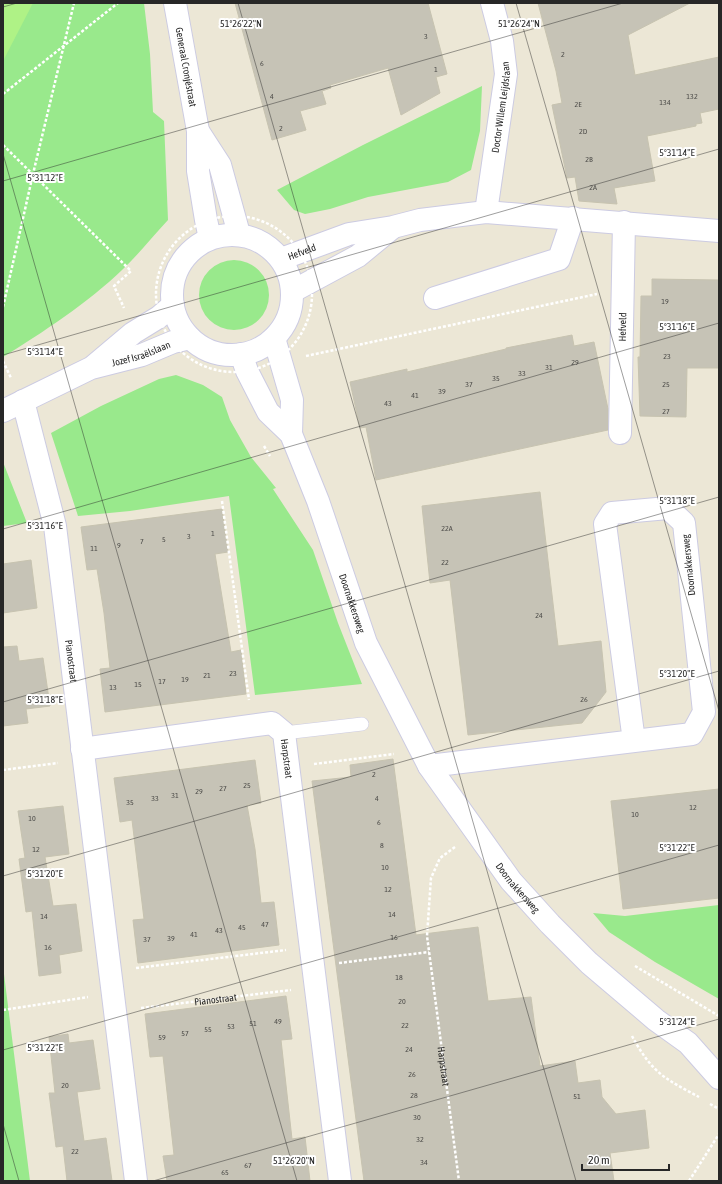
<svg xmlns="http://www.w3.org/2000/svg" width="722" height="1184" viewBox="0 0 722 1184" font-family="'Asap Condensed',sans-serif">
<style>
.green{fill:#99e98c}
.pitch{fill:#aff286}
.building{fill:#c6c3b6;stroke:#c7c3b0}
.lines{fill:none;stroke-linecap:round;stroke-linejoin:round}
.lane-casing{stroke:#cccbe2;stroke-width:14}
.street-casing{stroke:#cccbe2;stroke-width:24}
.secondary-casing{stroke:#cccbe2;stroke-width:24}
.path{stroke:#fff;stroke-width:2.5;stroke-dasharray:3 2;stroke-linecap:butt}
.lane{stroke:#fff;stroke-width:13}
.street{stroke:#fff;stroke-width:22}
.secondary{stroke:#fff;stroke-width:22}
.ticks{fill:none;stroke:#272727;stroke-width:1;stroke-opacity:0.45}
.labels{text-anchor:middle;stroke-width:4;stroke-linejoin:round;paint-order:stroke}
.number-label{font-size:8px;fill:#4f4e4b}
.street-label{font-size:10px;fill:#272727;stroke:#fff}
.ticks-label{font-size:10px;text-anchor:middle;fill:#272727;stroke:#fff;stroke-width:4;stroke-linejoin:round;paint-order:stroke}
</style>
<rect width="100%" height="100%" fill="#ece7d6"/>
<path class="green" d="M 3,3 L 144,3 L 150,54 L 153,112 L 164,121 L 168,220 C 153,236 138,255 122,270 C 89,302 42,333 3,357 Z
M 482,86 L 480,131 L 471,170 L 448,182 L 368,197 L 330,209 L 305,214 L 294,210 L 277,190 L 363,145 Z
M199 295a35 35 0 1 1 70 0a35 35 0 1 1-70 0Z
M 176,375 L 203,385 L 222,397 L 230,420 L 251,457 L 276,488 L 273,489 L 313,550 L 338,623 L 362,684 L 255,695 L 229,496 L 130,511 L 78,516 L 51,433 L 101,406 L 159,379 Z
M 3,462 L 27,523 L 3,526 Z
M 719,905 L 719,999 L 655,962 L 609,932 L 593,913 L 625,916 Z
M 3,966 L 30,1181 L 3,1181 Z"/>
<path class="pitch" d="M 3,3 L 33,3 L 3,61 Z"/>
<path class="building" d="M 235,3 L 428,3 L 447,74 L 436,77 L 440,93 L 401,115 L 388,68 L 330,85 L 331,88 L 322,91 L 326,104 L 300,111 L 306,130 L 272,140 Z
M 538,3 L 690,3 L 628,35 L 635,75 L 719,57 L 719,109 L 700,113 L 702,123 L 696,124 L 696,126 L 647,136 L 655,181 L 614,188 L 617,204 L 579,201 L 575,177 L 567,178 L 552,105 L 562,103 L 556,71 Z
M 652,279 L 719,280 L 719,368 L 687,368 L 686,417 L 640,416 L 638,357 L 640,357 L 641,296 L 652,296 Z
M 572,335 L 574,346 L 594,342 L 608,409 L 608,430 L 376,480 L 366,427 L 360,428 L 350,382 L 407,369 L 407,372 L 506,349 L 506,348 Z
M 540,492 L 558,646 L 601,641 L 606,692 L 582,723 L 468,735 L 450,580 L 430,583 L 422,506 Z
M 222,509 L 228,552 L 215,554 L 231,652 L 241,650 L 246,694 L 105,712 L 100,669 L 110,668 L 104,613 L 97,569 L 87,570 L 81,527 Z
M 31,560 L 37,608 L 3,613 L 3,564 Z
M 17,646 L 19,661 L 43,658 L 50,706 L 26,709 L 28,723 L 3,726 L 3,647 Z
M 393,759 L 416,935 L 478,927 L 488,1001 L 531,997 L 540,1066 L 575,1061 L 578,1083 L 600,1080 L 602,1097 L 616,1114 L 645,1110 L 649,1148 L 610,1153 L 614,1181 L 364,1181 L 312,781 L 351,777 L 350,765 Z
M 255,760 L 261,803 L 247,805 L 255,849 L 261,903 L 274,902 L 279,945 L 138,963 L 133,920 L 144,919 L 132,820 L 120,822 L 114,778 Z
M 719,789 L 719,898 L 623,909 L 611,801 Z
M 63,806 L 69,854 L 45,857 L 53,906 L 76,904 L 82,951 L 59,955 L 61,973 L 39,976 L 32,911 L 26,912 L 19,859 L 25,858 L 18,811 Z
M 286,996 L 292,1039 L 281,1040 L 292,1139 L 305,1137 L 310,1181 L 167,1181 L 163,1156 L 174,1155 L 163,1056 L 150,1057 L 145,1014 Z
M 68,1034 L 69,1043 L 93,1040 L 100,1089 L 77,1092 L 84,1141 L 106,1138 L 112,1181 L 67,1181 L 63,1146 L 56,1147 L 49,1093 L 55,1093 L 49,1037 Z"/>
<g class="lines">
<g class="lane-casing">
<path id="lane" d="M 284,733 L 362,724"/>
</g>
<g class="street-casing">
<g id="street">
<path id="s3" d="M 486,212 L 506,74 L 502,41 L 492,3"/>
<path id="s4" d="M 281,259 L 349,234 L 393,227 L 420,220 L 486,212 L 719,231"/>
<path d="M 293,291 L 358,256 L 392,228"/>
<path d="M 435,298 L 559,259 L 573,218"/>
<path id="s5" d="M 23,401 L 55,526 L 136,1181"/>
<path id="s6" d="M 620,433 L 624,222"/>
<path id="s7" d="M 82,749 L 272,723 L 284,733 L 340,1181"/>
<path d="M 429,766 L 692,734 L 704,712 L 684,523 L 668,508 L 612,513 L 605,524 L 634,741"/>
</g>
</g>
<g class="secondary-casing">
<g id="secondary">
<path id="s8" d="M 175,3 L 198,131 L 198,171 L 206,220 L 210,238"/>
<path d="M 198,131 L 220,165 L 239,234"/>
<circle cx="232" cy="295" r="60"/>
<path d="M 274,338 L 292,400 L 291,434"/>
<path id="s9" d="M 241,354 L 247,371 L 268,412 L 291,434 L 318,501 L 366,643 L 429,766 L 511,881 L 550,924 L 589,963 L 656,1020 L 688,1043 L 719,1078"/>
<path d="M 95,365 L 133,333 L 159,317 L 173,305"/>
<path id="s10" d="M 3,411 L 91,368 L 142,355 L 173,342 L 190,338"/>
</g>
</g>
<g class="path">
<path d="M 3,94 L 118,3"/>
<path d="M 3,145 L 131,271 L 114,286 L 124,308"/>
<circle cx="234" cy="294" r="78"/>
<path d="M 3,307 L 33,174 L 74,3"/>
<path d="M 306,356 L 597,294"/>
<path d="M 3,361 L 11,378"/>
<path d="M 264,446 L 270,456"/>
<path d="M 222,501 L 249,700"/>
<path d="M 314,764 L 394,754"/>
<path d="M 3,770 L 58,763"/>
<path id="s1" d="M 455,847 L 440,858 L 431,878 L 427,936 L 459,1181"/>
<path d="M 339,963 L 429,952"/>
<path d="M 635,966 L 719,1016"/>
<path d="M 136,968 L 286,950"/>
<path id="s2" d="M 141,1008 L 291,990"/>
<path d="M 3,1010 L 88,997"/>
<path d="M 632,1036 C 640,1051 651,1068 666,1078 C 676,1085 688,1091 699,1097"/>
<path d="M 710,1104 L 719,1109"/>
<path d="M 689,1181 L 719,1134"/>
</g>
<use href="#lane" class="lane"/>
<use href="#street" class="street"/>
<use href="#secondary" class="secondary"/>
</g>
<path class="ticks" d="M 238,3 L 576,1181M 516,3 L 719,711M 3,7 L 17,3M 3,154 L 297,1181M 3,181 L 623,3M 3,355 L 719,149M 3,529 L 719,323M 3,702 L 719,497M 3,876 L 719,671M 3,1050 L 719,845M 3,1124 L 19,1181M 153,1181 L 719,1019"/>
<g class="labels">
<g class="number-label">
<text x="426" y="39">3</text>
<text x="563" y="57">2</text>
<text x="262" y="66">6</text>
<text x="436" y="72">1</text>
<text x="272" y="99">4</text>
<text x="692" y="99">132</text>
<text x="665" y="105">134</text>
<text x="578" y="107">2E</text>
<text x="281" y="131">2</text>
<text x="583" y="134">2D</text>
<text x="589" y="162">2B</text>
<text x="593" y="190">2A</text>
<text x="665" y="304">19</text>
<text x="667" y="359">23</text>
<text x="575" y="365">29</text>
<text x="549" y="370">31</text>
<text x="522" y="376">33</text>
<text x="496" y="381">35</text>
<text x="469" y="387">37</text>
<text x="666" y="387">25</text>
<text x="442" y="394">39</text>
<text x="415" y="398">41</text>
<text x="388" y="406">43</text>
<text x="666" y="414">27</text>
<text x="447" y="531">22A</text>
<text x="213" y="536">1</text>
<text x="189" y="539">3</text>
<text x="164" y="542">5</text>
<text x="142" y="544">7</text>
<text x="119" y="548">9</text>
<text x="94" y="551">11</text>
<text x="445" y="565">22</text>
<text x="539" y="618">24</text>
<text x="233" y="676">23</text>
<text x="207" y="678">21</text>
<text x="185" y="682">19</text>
<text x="162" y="684">17</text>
<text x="138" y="687">15</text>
<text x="113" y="690">13</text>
<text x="584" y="702">26</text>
<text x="374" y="777">2</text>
<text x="247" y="788">25</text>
<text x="223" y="791">27</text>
<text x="199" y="794">29</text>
<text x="175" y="798">31</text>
<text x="155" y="801">33</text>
<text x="377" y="801">4</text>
<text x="130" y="805">35</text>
<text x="693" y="810">12</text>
<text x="635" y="817">10</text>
<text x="32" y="821">10</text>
<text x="379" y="825">6</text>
<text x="382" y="848">8</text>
<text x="36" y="852">12</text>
<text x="385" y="870">10</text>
<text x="388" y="892">12</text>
<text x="392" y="917">14</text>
<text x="44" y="919">14</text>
<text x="265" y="927">47</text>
<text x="242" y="930">45</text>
<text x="219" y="933">43</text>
<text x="194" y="937">41</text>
<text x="394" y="940">16</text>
<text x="171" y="941">39</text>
<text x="147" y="942">37</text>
<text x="48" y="950">16</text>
<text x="399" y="980">18</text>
<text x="402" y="1004">20</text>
<text x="278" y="1024">49</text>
<text x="253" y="1026">51</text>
<text x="405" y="1028">22</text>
<text x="231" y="1029">53</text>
<text x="208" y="1032">55</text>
<text x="185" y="1036">57</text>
<text x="162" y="1040">59</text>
<text x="409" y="1052">24</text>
<text x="412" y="1077">26</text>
<text x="65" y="1088">20</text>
<text x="414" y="1098">28</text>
<text x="577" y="1099">51</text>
<text x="417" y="1120">30</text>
<text x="420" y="1142">32</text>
<text x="75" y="1154">22</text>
<text x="424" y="1165">34</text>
<text x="248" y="1168">67</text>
<text x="225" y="1175">65</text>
</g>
<g class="street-label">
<text dy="4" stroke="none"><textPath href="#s8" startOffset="65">Generaal Cronjéstraat</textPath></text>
<text dy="4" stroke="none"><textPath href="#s3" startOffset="106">Doctor Willem Leijdslaan</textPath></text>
<text dy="4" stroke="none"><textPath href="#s4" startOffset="22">Hefveld</textPath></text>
<text dy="4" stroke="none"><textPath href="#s6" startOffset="106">Hefveld</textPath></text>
<text dy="4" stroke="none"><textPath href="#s10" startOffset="150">Jozef Israëlslaan</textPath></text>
<text transform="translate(688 565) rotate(-96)" y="4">Doornakkersweg</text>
<text dy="4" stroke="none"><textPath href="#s9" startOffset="276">Doornakkersweg</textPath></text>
<text dy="4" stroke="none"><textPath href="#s5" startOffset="265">Pianostraat</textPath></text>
<text dy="4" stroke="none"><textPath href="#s7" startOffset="233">Harpstraat</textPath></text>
<text dy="4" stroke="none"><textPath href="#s9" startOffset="607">Doornakkersweg</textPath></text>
<text dy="4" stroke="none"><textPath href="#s2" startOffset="75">Pianostraat</textPath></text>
<text dy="4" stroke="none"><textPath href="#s1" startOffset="230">Harpstraat</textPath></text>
</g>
</g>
<g class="ticks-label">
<text x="241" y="27">51°26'22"N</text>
<text x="519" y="27">51°26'24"N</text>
<text x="677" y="156">5°31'14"E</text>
<text x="45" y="181">5°31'12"E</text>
<text x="677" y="330">5°31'16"E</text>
<text x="45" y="355">5°31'14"E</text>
<text x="677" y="504">5°31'18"E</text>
<text x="45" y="529">5°31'16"E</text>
<text x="677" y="677">5°31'20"E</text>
<text x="45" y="703">5°31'18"E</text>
<text x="677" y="851">5°31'22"E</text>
<text x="45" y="877">5°31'20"E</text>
<text x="677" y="1025">5°31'24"E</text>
<text x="45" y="1051">5°31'22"E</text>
<text x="294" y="1164">51°26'20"N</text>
</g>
<rect width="722" height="1184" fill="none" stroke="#272727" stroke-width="8"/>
<path d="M582 1164v6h87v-6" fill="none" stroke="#272727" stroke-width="2"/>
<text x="588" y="1164" font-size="12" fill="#272727" stroke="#ffffff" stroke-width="3" paint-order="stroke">20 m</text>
</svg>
